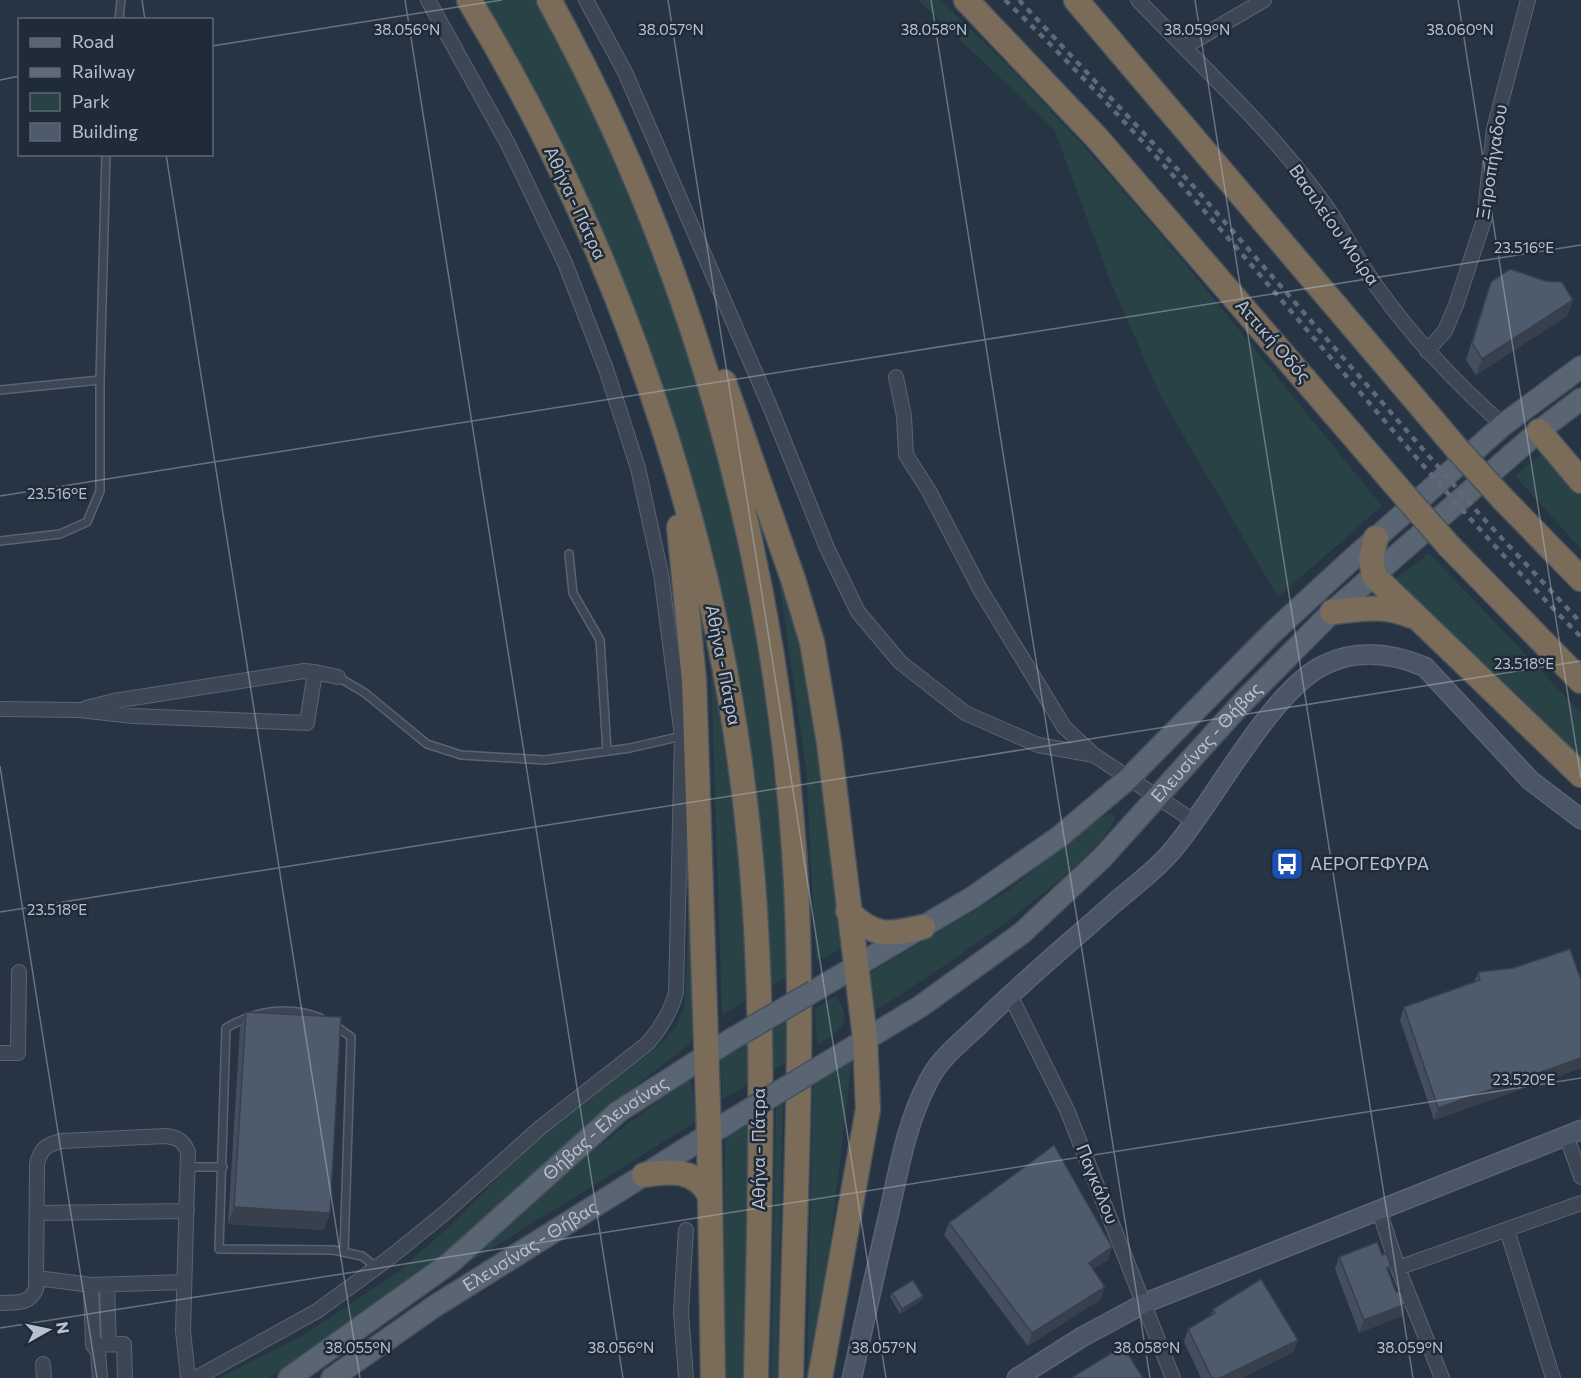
<svg xmlns="http://www.w3.org/2000/svg" width="1581" height="1378" viewBox="0 0 1581 1378" font-family="Commissioner,sans-serif">
<style>
.green{fill:#294245}
.lines{fill:none;stroke-linecap:round;stroke-linejoin:round}
.lane-casing{stroke:#5a6471;stroke-width:10}
.street-casing{stroke:#5a6471;stroke-width:16}
.secondary-casing{stroke:#5a6471;stroke-width:21}
.primary-casing{stroke:#454f5d;stroke-width:24}
.highway-casing{stroke:#46515e;stroke-width:27}
.lane{stroke:#3c4654;stroke-width:7}
.street{stroke:#3c4654;stroke-width:14}
.secondary{stroke:#4a5567;stroke-width:18}
.primary{stroke:#5a6573;stroke-width:21}
.highway{stroke:#7a6c59;stroke-width:24}
.rail{stroke:#5e6a7a;stroke-width:4.5;stroke-dasharray:6 6;stroke-linecap:butt}
.primary-bridge-casing{stroke:#454f5d;stroke-width:24;stroke-linecap:butt}
.highway-bridge-casing{stroke:#46515e;stroke-width:27;stroke-linecap:butt}
.primary-bridge{stroke:#5a6573;stroke-width:21}
.highway-bridge{stroke:#7a6c59;stroke-width:24}
.wall{fill:#434e5e}
.shaded-wall{fill:#37404c}
.building{fill:#4e5b6d;stroke:#37404c;stroke-width:1.5}
.ticks{fill:none;stroke:#b9c1cd;stroke-width:1.5;stroke-opacity:0.45}
.labels{text-anchor:middle;stroke-width:5;stroke-linejoin:round;paint-order:stroke}
.street-label{font-size:18px;fill:#b9c1cd;stroke:#202b39}
.poi-label{font-size:18px;fill:#b9c1cd;stroke:#202b39;text-anchor:start}
.ticks-label{font-size:15px;text-anchor:middle;fill:#b9c1cd;stroke:#202b39;stroke-width:5;stroke-linejoin:round;paint-order:stroke}
</style>
<rect width="100%" height="100%" fill="#273444"/>
<path class="green" d="M 481,0 L 536,0 C 568,58 600,118 625,179 C 729,434 781,702 787,977 L 769,987 L 757,802 L 742,702 L 716,576 L 642,332 L 618,271 L 585,195 L 524,72 Z
M 918,0 L 940,0 C 1104,152 1240,333 1382,506 L 1278,597 L 1161,397 L 1111,283 L 1054,129 Z
M 1544,452 L 1581,497 L 1581,549 L 1515,476 Z
M 1429,553 L 1581,713 L 1581,757 L 1394,580 Z
M 776,560 L 805,644 L 844,948 L 816,961 L 806,769 Z
M 711,671 L 715,671 L 717,676 L 738,849 L 748,999 L 722,1015 Z
M 1110,814 L 1115,815 C 1113,857 916,986 875,1011 L 868,974 L 1006,892 L 1101,817 Z
M 691,821 L 694,1032 L 690,1044 L 600,1113 L 567,1142 L 527,1186 L 433,1265 L 268,1378 L 219,1378 L 302,1336 L 398,1272 L 453,1223 L 545,1130 L 659,1046 L 676,1027 L 685,1004 Z
M 835,996 C 856,1022 838,1032 817,1045 L 815,1009 Z
M 787,1019 L 786,1063 L 771,1072 L 770,1029 Z
M 752,1041 L 752,1083 L 722,1099 L 721,1059 Z
M 853,1053 L 814,1378 L 807,1378 L 813,1083 Z
M 691,1079 L 697,1121 L 467,1264 C 539,1199 609,1131 691,1079 Z
M 783,1100 L 777,1378 L 771,1378 L 776,1104 Z
M 751,1119 L 743,1378 L 723,1378 L 725,1134 Z"/>
<g class="lines">
<g class="lane-casing">
<path id="lane" d="M 119,20 L 121,0
M 0,390 L 100,380
M 0,541 L 60,534 L 87,522 L 100,491 L 100,380 L 106,154
M 569,554 L 573,593 L 600,640 L 607,751
M 338,677 L 365,693 L 427,744 L 461,755 L 545,760 L 630,748 L 682,736
M 320,1018 C 288,1005 255,1011 226,1028 L 219,1249 L 333,1250 L 362,1256 L 376,1267
M 333,1024 L 351,1037 L 344,1252
M 188,1167 L 223,1167"/>
</g>
<g class="street-casing">
<path id="street" d="M 586,0 L 625,72 L 771,409 L 827,548 L 858,612 L 900,662 L 965,713 L 1038,745 L 1094,755
M 1138,0 C 1201,66 1270,128 1323,202 C 1343,229 1357,260 1377,287 C 1413,338 1457,384 1503,425
M 1184,47 L 1264,0
M 1427,351 L 1445,331 L 1456,305 L 1484,220 L 1494,129 L 1528,0
M 896,377 L 904,416 L 906,455 L 929,491 L 980,589 L 1064,727 L 1094,755 L 1195,822
M 86,708 L 114,701 L 304,671 L 315,672
M 0,709 L 79,710 L 133,716 L 307,723 L 315,672 L 338,677
M 1010,995 L 1067,1110 L 1173,1378
M 0,1053 L 18,1053 L 19,972
M 1566,1135 L 1581,1177
M 1379,1210 L 1398,1268 L 1442,1378
M 37,1213 L 187,1211
M 686,1230 L 681,1312 L 686,1378
M 1507,1230 L 1553,1378
M 1398,1268 L 1581,1203
M 37,1278 L 91,1285 L 184,1282
M 91,1285 L 93,1345 L 98,1352 L 100,1378
M 107,1285 L 109,1344
M 0,1303 C 16,1302 29,1305 36,1289 L 37,1164 C 41,1148 46,1145 61,1141 L 166,1136 C 178,1138 183,1140 188,1152 L 183,1331 L 188,1378
M 93,1345 L 124,1344 L 125,1378
M 43,1364 L 44,1378
M 196,1378 L 317,1311 L 388,1259 L 446,1212 L 541,1127 L 648,1043 C 662,1027 670,1013 676,993 L 682,736 L 661,574 L 638,468 L 606,369 L 565,263 L 508,144 L 428,0"/>
</g>
<g class="secondary-casing">
<path id="secondary" d="M 852,1378 C 864,1323 876,1268 889,1213 C 899,1168 907,1121 929,1080 C 939,1059 962,1041 979,1025 C 1021,983 1067,945 1112,905 C 1131,888 1154,872 1171,852 C 1213,804 1270,691 1324,665 C 1357,649 1392,653 1425,667 L 1530,780 L 1581,819
M 1017,1378 L 1082,1337 L 1145,1303 L 1581,1130"/>
</g>
<g class="primary-casing">
<g id="primary">
<path d="M 814,991 L 973,897 L 1059,837 L 1129,778 L 1272,633 L 1349,562 L 1503,425 L 1581,367"/>
<path id="s1" d="M 820,1067 L 921,1006 L 1022,933 L 1102,858 L 1241,704 L 1332,612 L 1539,431 L 1581,399"/>
<path id="s2" d="M 289,1378 L 450,1263 L 618,1112 L 732,1039"/>
<path id="s3" d="M 332,1378 L 435,1306 L 732,1120"/>
</g>
</g>
<g class="highway-casing">
<path id="highway" d="M 469,0 C 635,274 735,591 755,911 C 765,1066 759,1223 756,1378
M 549,0 C 692,260 774,554 794,850 C 806,1025 794,1203 791,1378
M 966,0 L 1097,138 L 1405,496
M 1076,0 L 1458,450
M 724,382 L 793,579 L 812,642 L 829,743 L 865,1038 L 868,1109 L 820,1378
M 1539,431 L 1581,481
M 1503,499 L 1581,579
M 679,527 L 694,680 L 709,1134 L 713,1378
M 1376,538 L 1371,559 L 1374,576 L 1581,775
M 1449,546 L 1581,681
M 1332,612 C 1361,609 1384,604 1412,616
M 848,911 C 874,938 889,935 923,927
M 644,1175 C 670,1171 696,1168 710,1196"/>
</g>
<use href="#lane" class="lane"/>
<use href="#street" class="street"/>
<use href="#secondary" class="secondary"/>
<use href="#primary" class="primary"/>
<use href="#highway" class="highway"/>
<path class="rail" d="M 1005,0 C 1212,198 1380,433 1581,637
M 1019,0 L 1196,189 L 1482,517 L 1581,623"/>
<g class="primary-bridge-casing">
<path id="primary-bridge" d="M 732,1039 L 814,991
M 732,1120 L 820,1067"/>
</g>
<g class="highway-bridge-casing">
<path id="highway-bridge" d="M 1458,450 L 1503,499
M 1405,496 L 1449,546"/>
</g>
<use href="#primary-bridge" class="primary-bridge"/>
<use href="#highway-bridge" class="highway-bridge"/>
</g>
<path class="wall" d="M 1491,282 L 1573,300 L 1567,316 L 1476,375 L 1466,360 L 1485,298 Z
M 1478,972 L 1581,980 L 1581,1068 L 1434,1120 L 1400,1020 L 1404,1007 L 1474,982 Z
M 246,1012 L 330,1213 L 324,1230 L 228,1224 L 240,1028 Z
M 949,1223 L 1108,1260 L 1093,1269 L 1101,1299 L 1028,1346 L 944,1235 Z
M 1339,1257 L 1396,1292 L 1406,1304 L 1402,1316 L 1359,1333 L 1335,1269 Z
M 892,1293 L 923,1296 L 922,1300 L 900,1314 L 890,1297 Z
M 1213,1309 L 1298,1340 L 1293,1352 L 1241,1378 L 1201,1378 L 1184,1342 L 1188,1329 L 1210,1316 Z"/>
<path class="shaded-wall" d="M 1573,300 L 1567,316 L 1476,375 L 1482,359 Z
M 1581,1058 L 1581,1068 L 1434,1120 L 1438,1108 Z
M 234,1207 L 330,1213 L 324,1230 L 228,1224 Z
M 1112,1247 L 1108,1260 L 1084,1275 L 1089,1263 Z
M 1105,1287 L 1101,1299 L 1028,1346 L 1032,1333 Z
M 923,1296 L 922,1300 L 900,1314 L 902,1309 Z
M 1406,1304 L 1402,1316 L 1359,1333 L 1364,1320 Z
M 1298,1340 L 1293,1352 L 1241,1378 L 1220,1378 Z"/>
<path class="building" d="M 1510,269 L 1546,281 L 1562,282 L 1573,300 L 1482,359 L 1472,343 L 1491,282 Z
M 1570,949 L 1581,980 L 1581,1058 L 1438,1108 L 1404,1007 L 1480,980 L 1478,972 L 1513,968 Z
M 246,1012 L 341,1017 L 330,1213 L 234,1207 Z
M 1054,1145 L 1112,1247 L 1089,1263 L 1105,1287 L 1032,1333 L 949,1223 Z
M 1377,1242 L 1382,1255 L 1386,1253 L 1391,1266 L 1387,1268 L 1396,1292 L 1401,1291 L 1406,1304 L 1364,1320 L 1339,1257 Z
M 1261,1279 L 1298,1340 L 1220,1378 L 1212,1378 L 1188,1329 L 1215,1313 L 1213,1309 Z
M 913,1280 L 923,1296 L 902,1309 L 892,1293 Z
M 1123,1346 L 1143,1378 L 1071,1378 Z"/>
<path class="ticks" d="M 142,0 L 145,20M 405,0 L 623,1378M 668,0 L 886,1378M 931,0 L 1150,1378M 1195,0 L 1413,1378M 1458,0 L 1581,778M 212,46 L 502,0M 0,80 L 20,76M 166,154 L 360,1378M 0,496 L 1581,245M 0,766 L 97,1378M 0,912 L 1581,661M 0,1328 L 1581,1078"/>
<defs>
<g id="bus-square" transform="scale(1.725)"><rect x="-9" y="-9" width="18" height="18" rx="4" fill="#1a4fb4" stroke="#202b39"/><path d="M-5-6H5V4H4V6H2V4H-2V6H-4V4H-5ZM-3.5-4V0h7V-4ZM-3.5 1.2v1.5H-2V1.2ZM2 1.2v1.5H3.5V1.2Z" fill="#fff"/></g>
</defs>
<g fill-rule="evenodd">
<use href="#bus-square" x="1287" y="864"/>
</g>
<g class="labels">
<g class="street-label">
<text transform="translate(1492 162) rotate(-81)" y="6">Ξηροπήγαδου</text>
<text transform="translate(575 203) rotate(65)" y="6">Αθήνα - Πάτρα</text>
<text transform="translate(1334 225) rotate(55)" y="6">Βασιλείου Μοίρα</text>
<text transform="translate(1273 341) rotate(49)" y="6">Αττική Οδός</text>
<text transform="translate(723 665) rotate(79)" y="6">Αθήνα - Πάτρα</text>
<text dy="6" stroke="none"><textPath href="#s1" startOffset="508">Ελευσίνας - Θήβας</textPath></text>
<text dy="6" stroke="none"><textPath href="#s2" startOffset="404">Θήβας - Ελευσίνας</textPath></text>
<text transform="translate(759 1149) rotate(-90)" y="6">Αθήνα - Πάτρα</text>
<text transform="translate(1097 1184) rotate(68)" y="6">Παγκάλου</text>
<text dy="6" stroke="none"><textPath href="#s3" startOffset="238">Ελευσίνας - Θήβας</textPath></text>
</g>
<g class="poi-label">
<text x="1310" y="870">ΑΕΡΟΓΕΦΥΡΑ</text>
</g>
</g>
<g class="ticks-label">
<text x="671" y="35">38.057°N</text>
<text x="1460" y="35">38.060°N</text>
<text x="407" y="35">38.056°N</text>
<text x="934" y="35">38.058°N</text>
<text x="1197" y="35">38.059°N</text>
<text x="1524" y="253">23.516°E</text>
<text x="57" y="499">23.516°E</text>
<text x="1524" y="669">23.518°E</text>
<text x="57" y="915">23.518°E</text>
<text x="1524" y="1085">23.520°E</text>
<text x="358" y="1353">38.055°N</text>
<text x="621" y="1353">38.056°N</text>
<text x="884" y="1353">38.057°N</text>
<text x="1147" y="1353">38.058°N</text>
<text x="1410" y="1353">38.059°N</text>
</g>
<rect x="18" y="18" width="195" height="138" fill="#202b39" stroke="#5d6774" stroke-width="1.5"/>
<rect x="30" y="38" width="30" height="9" fill="#5a6573" stroke="#5d6774" stroke-width="1.5"/>
<text x="72" y="48" font-size="18" fill="#b9c1cd">Road</text>
<rect x="30" y="68" width="30" height="9" fill="#5e6a7a" stroke="#5d6774" stroke-width="1.5"/>
<text x="72" y="78" font-size="18" fill="#b9c1cd">Railway</text>
<rect x="30" y="93" width="30" height="18" fill="#294245" stroke="#5d6774" stroke-width="1.5"/>
<text x="72" y="108" font-size="18" fill="#b9c1cd">Park</text>
<rect x="30" y="123" width="30" height="18" fill="#4e5b6d" stroke="#5d6774" stroke-width="1.5"/>
<text x="72" y="138" font-size="18" fill="#b9c1cd">Building</text>
<g transform="translate(48 1330) rotate(81)" stroke="#202b39" stroke-width="4.5" paint-order="stroke">
<path d="M0-4.5L10 22L0 15L-10 22Z" fill="#b9c1cd"/>
<text y="-9" font-size="16" font-weight="bold" text-anchor="middle" fill="#b9c1cd">N</text>
</g>
</svg>
